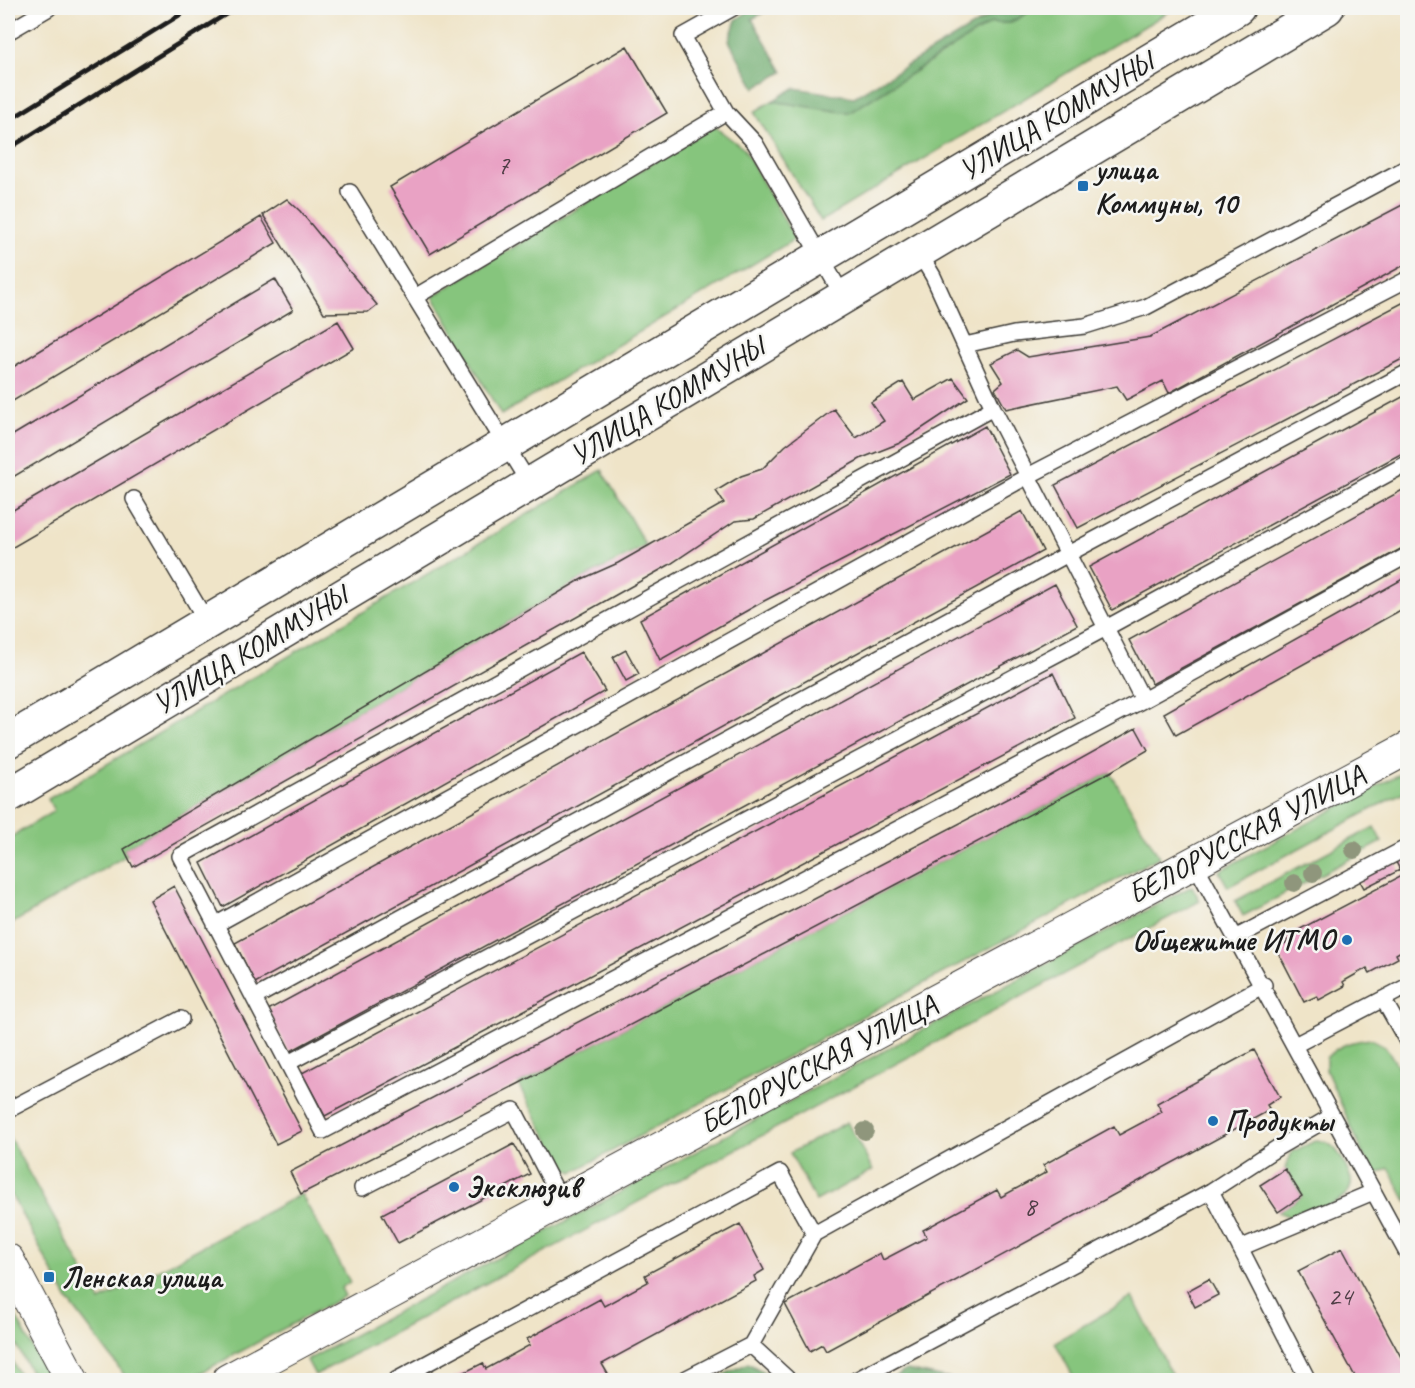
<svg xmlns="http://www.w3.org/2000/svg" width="1415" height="1388" viewBox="0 0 1415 1388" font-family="Caveat,sans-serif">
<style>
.green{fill:#86c57d;stroke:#51704c;stroke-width:1.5}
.forest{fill:#6caa6c;stroke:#446344;stroke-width:1.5}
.building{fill:#e9a2c4}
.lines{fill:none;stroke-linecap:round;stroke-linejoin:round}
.service-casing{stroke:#3c3a36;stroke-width:18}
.minor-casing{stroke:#3c3a36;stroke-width:34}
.tertiary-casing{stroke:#3c3a36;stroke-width:36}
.service{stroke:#fff;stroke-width:15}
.minor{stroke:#fff;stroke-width:32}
.tertiary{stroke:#fff;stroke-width:33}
.rail{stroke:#1c1c1c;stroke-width:4.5}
.tree{fill:#8f967c}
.poi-dot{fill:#1f6fb2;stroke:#f6f6f2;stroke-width:2}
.labels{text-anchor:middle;stroke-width:5;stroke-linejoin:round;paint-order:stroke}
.number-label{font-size:27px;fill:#4f3e46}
.street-label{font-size:30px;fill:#1c1c1c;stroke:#f6f6f2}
.poi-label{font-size:30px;font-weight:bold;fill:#1c1c1c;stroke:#f6f6f2;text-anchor:start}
</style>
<rect width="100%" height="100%" fill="#f6f6f2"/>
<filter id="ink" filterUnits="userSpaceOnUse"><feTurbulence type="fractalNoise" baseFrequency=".0167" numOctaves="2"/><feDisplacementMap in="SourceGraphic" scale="12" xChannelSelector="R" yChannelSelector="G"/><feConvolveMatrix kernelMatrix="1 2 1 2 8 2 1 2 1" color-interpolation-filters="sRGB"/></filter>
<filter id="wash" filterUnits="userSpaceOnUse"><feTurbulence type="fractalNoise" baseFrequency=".008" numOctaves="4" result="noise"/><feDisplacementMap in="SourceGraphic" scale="24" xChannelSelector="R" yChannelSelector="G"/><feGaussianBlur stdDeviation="1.35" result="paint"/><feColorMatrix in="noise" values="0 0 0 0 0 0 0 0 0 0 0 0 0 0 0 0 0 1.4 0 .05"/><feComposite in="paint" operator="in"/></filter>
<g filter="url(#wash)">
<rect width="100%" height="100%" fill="#efe4c8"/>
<path class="green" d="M 1036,8 L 1175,8 L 821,221 L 754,112 L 772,101 L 849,113 L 991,23 L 1010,23 Z
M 714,126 L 744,149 L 795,239 L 501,415 L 433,296 Z
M 602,470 L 646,546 L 582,579 L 124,849 L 127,855 L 8,926 L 8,839 L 54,811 L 48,799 Z
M 1407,770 L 1407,790 L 1228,887 L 1219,871 Z
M 1110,772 L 1159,857 L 573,1172 L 564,1168 L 518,1084 Z
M 1374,827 L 1382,842 L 1243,916 L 1235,901 Z
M 1192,886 L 1200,901 L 315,1375 L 307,1360 Z
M 1371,1039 L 1385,1046 L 1407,1080 L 1407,1203 L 1389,1168 L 1373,1176 L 1326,1070 L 1326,1058 C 1339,1044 1353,1041 1371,1039 Z
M 847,1122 L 873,1170 L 816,1201 L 790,1153 Z
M 8,1135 L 100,1301 L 301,1194 L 350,1282 L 341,1288 L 345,1296 L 187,1380 L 156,1380 L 153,1375 L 142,1380 L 128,1380 L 68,1300 L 8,1189 Z
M 1317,1140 C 1331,1142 1338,1150 1344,1163 C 1346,1168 1350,1174 1351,1180 C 1355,1202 1309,1212 1293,1218 L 1278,1212 L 1302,1196 L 1285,1169 L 1292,1152 Z
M 1133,1297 L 1174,1380 L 1075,1380 L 1055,1342 Z
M 8,1302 L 50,1380 L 35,1380 L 8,1329 Z
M 8,1353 L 22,1380 L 8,1380 Z"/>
<path class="forest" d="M 753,8 L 771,8 L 752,19 L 783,72 L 755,88 L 729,41 L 736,20 Z
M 1003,8 L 1036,8 L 1010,23 L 991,23 L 849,113 L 772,101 L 794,88 L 854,97 Z
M 748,1363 L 771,1376 L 774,1380 L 713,1380 Z
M 907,1370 L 955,1380 L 888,1380 Z"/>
<g id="blocks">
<path class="building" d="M 627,46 L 667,113 L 430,254 L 390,187 Z
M 287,199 L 300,211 L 377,305 L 368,312 L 324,313 L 263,215 Z
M 1408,202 L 1408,263 L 1169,393 L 1163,381 L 1126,400 L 1117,386 L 1006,409 L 995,389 L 1003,382 L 991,363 L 1017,350 L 1028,357 L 1150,337 Z
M 261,217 L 276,243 L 8,404 L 8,370 Z
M 275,279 L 293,310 L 8,480 L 8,438 Z
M 1408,300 L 1408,356 L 1078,528 L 1055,485 Z
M 338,321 L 354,348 L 8,550 L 8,513 Z
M 953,378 L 968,398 L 900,443 L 862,458 L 754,519 L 735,521 L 669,565 L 133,867 L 124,849 L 582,579 L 618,563 L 724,503 L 716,491 L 741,476 L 762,469 L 785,446 L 834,409 L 856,438 L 884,421 L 871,402 L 903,382 L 914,400 Z
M 1408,394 L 1408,450 L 1112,610 L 1089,567 Z
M 985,426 L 1010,474 L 764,601 L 660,660 L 640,619 Z
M 1408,487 L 1408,545 L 1152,684 L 1129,640 Z
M 1022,511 L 1043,551 L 255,983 L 235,943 Z
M 1408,576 L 1408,606 L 1176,735 L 1164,713 Z
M 1055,584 L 1077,625 L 289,1052 L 268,1010 Z
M 626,650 L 639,674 L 626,681 L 613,657 Z
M 581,652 L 605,691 L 223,907 L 201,863 Z
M 1053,673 L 1075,718 L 325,1116 L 302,1073 Z
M 1136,728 L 1148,750 L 1110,772 L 518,1084 L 301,1194 L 290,1172 L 1043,780 Z
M 1408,854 L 1408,947 L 1396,954 L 1398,958 L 1370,973 L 1367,968 L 1346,980 L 1343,982 L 1345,986 L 1319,1000 L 1317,996 L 1304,1002 L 1276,948 L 1288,942 L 1285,937 L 1407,873 L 1399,858 Z
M 1395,860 L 1400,870 L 1364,888 L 1359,879 Z
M 174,886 L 302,1131 L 276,1144 L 150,900 Z
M 1254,1050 L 1280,1097 L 1267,1105 L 1270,1110 L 826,1351 L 822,1344 L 810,1351 L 785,1304 L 880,1253 L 883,1260 L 927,1237 L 923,1230 L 997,1190 L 1001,1197 L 1047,1172 L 1043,1165 L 1114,1126 L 1119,1135 L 1162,1112 L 1157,1103 Z
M 514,1144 L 530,1174 L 398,1243 L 382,1214 Z
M 1285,1169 L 1302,1196 L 1278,1212 L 1260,1185 Z
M 740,1224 L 764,1270 L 754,1276 L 756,1281 L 602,1364 L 609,1376 L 601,1380 L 582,1380 L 580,1376 L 572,1380 L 449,1380 L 483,1363 L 486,1369 L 530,1345 L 527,1339 L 600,1299 L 604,1306 L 648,1282 L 645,1275 Z
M 1342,1248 L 1408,1370 L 1408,1380 L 1357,1380 L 1298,1271 Z
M 1209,1279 L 1218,1295 L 1195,1307 L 1187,1291 Z"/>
</g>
</g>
<g filter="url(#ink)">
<use href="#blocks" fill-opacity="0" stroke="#3c3a36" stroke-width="1.5"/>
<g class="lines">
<g class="service-casing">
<path id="service" d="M 733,8 L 683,36 L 726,112 L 755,143 L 843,296
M 8,32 L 49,8
M 350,192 L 529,483
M 918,251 L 933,276 L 993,408 L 1143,700
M 415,297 L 726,112
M 965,345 L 1014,334 L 1085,326 L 1146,307 L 1408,167
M 993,408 L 180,856 L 323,1131 L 1143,700 L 1408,555
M 134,499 L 207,622
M 1194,862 L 1408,1255
M 215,925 L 1028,476 L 1408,279
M 1237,937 L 1408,847
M 254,998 L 1068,554 L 1408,372
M 1383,999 L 1408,1043
M 1295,1045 L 1408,986
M 288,1063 L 1106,628 L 1408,463
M 8,1110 L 181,1019
M 362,1188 L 514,1110 L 562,1202
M 1211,1191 L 1308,1380
M 1240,1248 L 1373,1192
M 751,1345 L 789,1380
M 396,1380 L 780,1173 L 814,1234
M 683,1380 L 751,1345 L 814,1234 L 1264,985
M 856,1380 L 1211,1191 L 1277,1148 L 1332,1116"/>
</g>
<g class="minor-casing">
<path id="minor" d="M 8,1260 L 72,1380
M 228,1380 L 1408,748"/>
</g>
<g class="tertiary-casing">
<path id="tertiary" d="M 8,741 L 1238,8
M 8,796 L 1327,8"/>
</g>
<use href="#service" class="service"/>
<use href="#minor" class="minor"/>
<use href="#tertiary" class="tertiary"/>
<path class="rail" d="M 8,121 L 191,8
M 8,149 L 236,8"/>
</g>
<g class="tree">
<circle cx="1354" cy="850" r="9"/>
<circle cx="1313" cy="873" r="9"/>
<circle cx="1294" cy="883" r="9"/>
<circle cx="865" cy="1131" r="9"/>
</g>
</g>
<g class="poi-dot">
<rect x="1077" y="180" width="12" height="12" rx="3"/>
<circle cx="1347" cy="940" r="6"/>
<circle cx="1213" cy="1121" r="6"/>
<circle cx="454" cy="1187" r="6"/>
<rect x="43" y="1271" width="12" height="12" rx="3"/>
</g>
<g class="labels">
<g class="number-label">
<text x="503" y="174">7</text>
<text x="1030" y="1215">8</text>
<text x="1340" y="1305">24</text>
</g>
<g class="street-label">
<text transform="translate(1056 116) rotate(-31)" y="10">УЛИЦА КОММУНЫ</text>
<text transform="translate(667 401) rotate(-31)" y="10">УЛИЦА КОММУНЫ</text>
<text transform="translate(250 650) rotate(-31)" y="10">УЛИЦА КОММУНЫ</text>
<text transform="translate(1246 834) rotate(-28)" y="10">БЕЛОРУССКАЯ УЛИЦА</text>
<text transform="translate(818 1064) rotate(-28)" y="10">БЕЛОРУССКАЯ УЛИЦА</text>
</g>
<g class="poi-label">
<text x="1095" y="179">улица<tspan x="1095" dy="34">Коммуны, 10</tspan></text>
<text x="1335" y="950" text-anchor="end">Общежитие ИТМО</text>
<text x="1225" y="1131">Продукты</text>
<text x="466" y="1197">Эксклюзив</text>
<text x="61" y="1287">Ленская улица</text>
</g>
</g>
<rect width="1415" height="1388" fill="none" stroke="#f6f6f2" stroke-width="30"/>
</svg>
